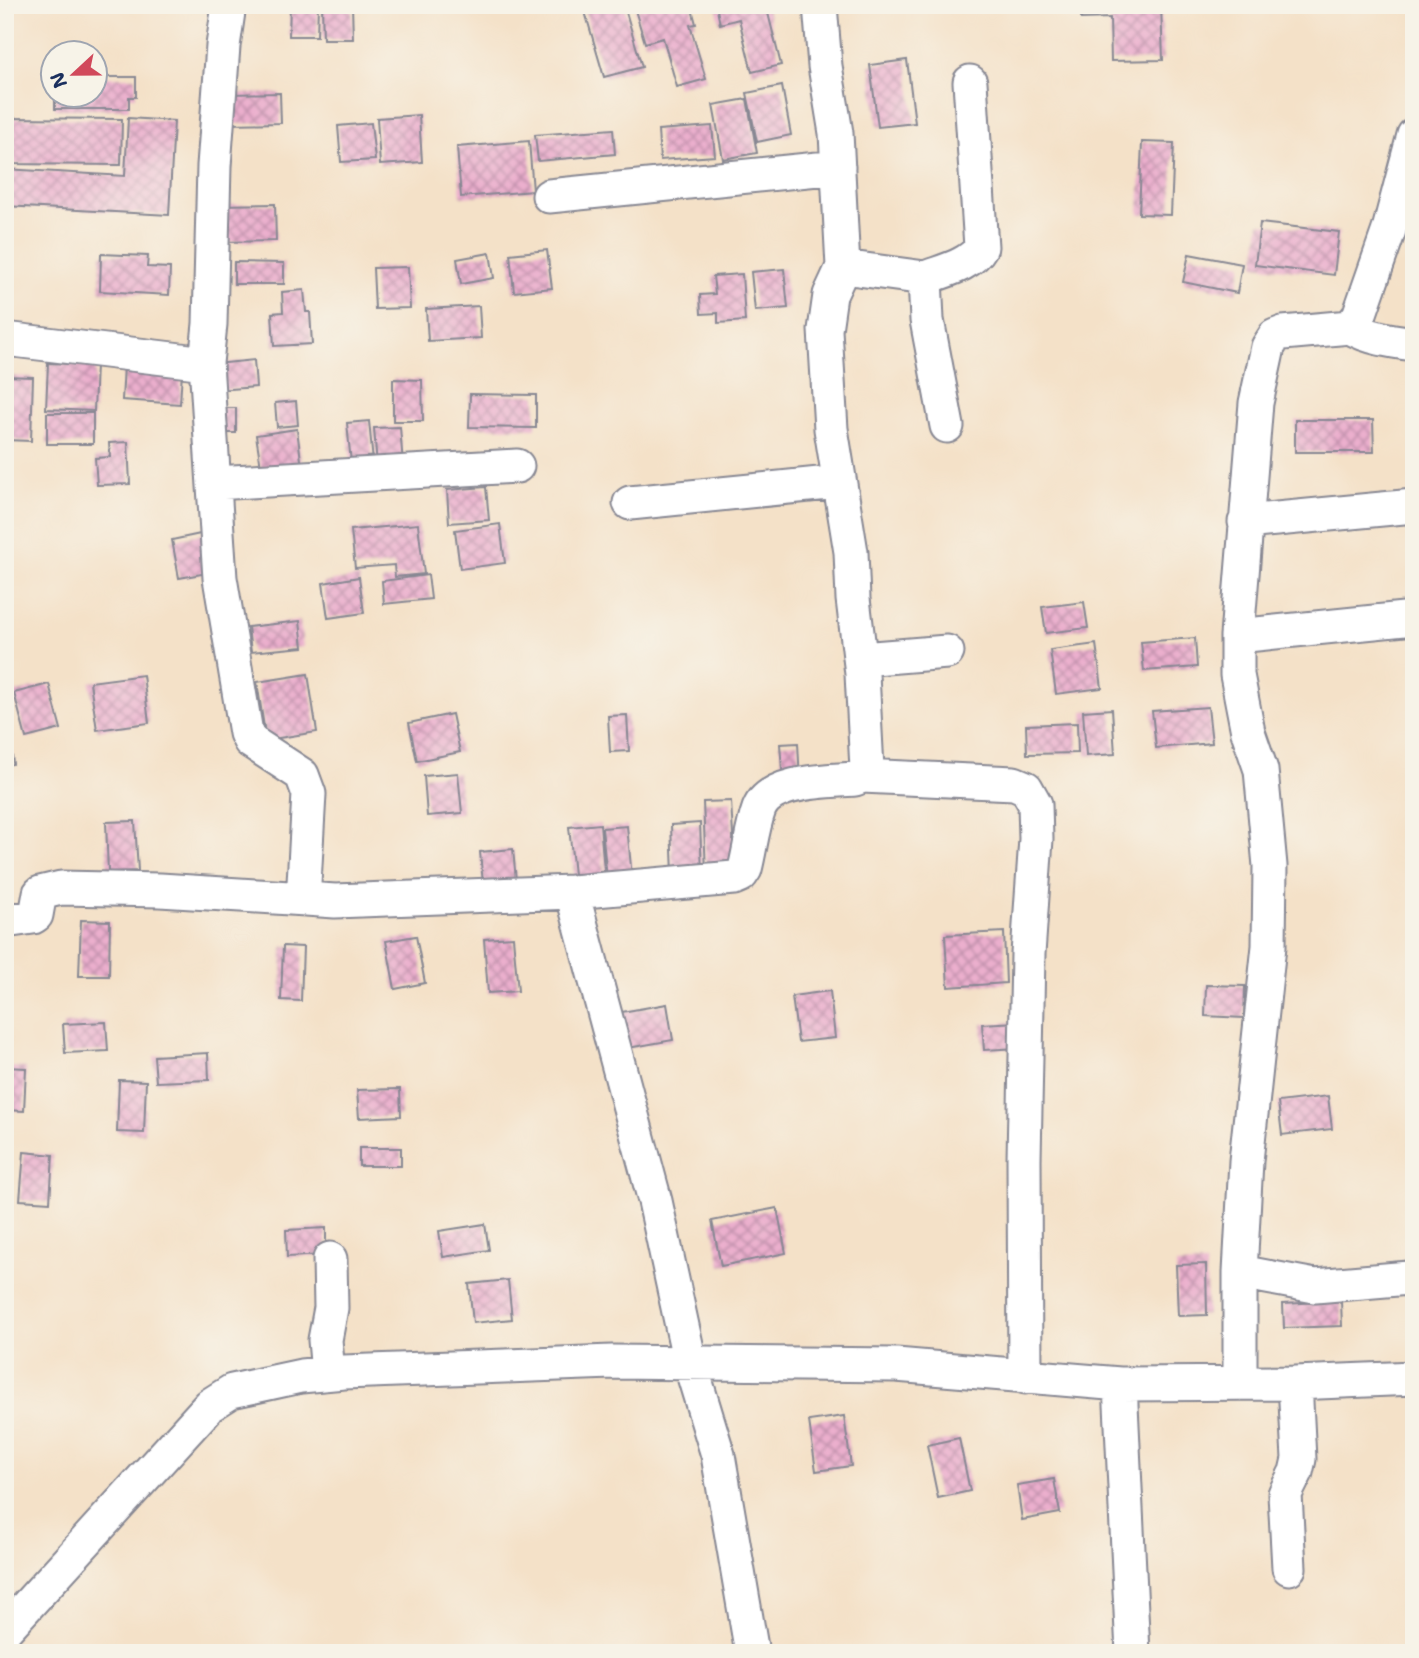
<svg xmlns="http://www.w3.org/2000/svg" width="1419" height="1658" viewBox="0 0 1419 1658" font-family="'Shantell Sans',sans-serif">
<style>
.building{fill:url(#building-cross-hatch)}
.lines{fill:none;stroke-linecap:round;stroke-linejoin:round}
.minor-casing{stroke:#888893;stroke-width:37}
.minor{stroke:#fff;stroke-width:33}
</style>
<defs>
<pattern id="building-cross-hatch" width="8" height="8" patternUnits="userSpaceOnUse" patternTransform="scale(1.75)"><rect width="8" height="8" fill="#ebafcd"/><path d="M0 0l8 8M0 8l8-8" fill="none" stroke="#be8faa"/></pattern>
</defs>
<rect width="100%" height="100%" fill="#f7f3e8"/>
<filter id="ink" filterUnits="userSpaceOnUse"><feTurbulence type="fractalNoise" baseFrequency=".0143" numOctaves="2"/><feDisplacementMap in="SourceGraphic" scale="14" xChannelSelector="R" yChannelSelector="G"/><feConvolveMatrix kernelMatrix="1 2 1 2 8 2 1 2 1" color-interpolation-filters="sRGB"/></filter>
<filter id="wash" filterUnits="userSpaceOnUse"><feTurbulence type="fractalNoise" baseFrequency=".00686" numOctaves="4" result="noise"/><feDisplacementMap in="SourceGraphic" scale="28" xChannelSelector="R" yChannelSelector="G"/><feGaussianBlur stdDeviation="1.57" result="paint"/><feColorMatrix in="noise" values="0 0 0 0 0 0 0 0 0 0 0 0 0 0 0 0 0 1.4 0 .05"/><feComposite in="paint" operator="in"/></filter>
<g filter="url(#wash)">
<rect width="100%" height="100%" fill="#f4e1c8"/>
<g id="blocks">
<path class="building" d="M 290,5 L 318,5 L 317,36 L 289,36 Z
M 322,5 L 352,5 L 353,39 L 323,39 Z
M 583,5 L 624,5 L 642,67 L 604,77 Z
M 650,5 L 691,5 L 696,24 L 690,25 L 706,79 L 677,87 L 663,38 L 645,43 L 635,10 Z
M 716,5 L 766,5 L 781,65 L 752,72 L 739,19 L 720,24 Z
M 1081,5 L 1161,5 L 1163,60 L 1111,61 L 1110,18 L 1081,19 Z
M 907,60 L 915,123 L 878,127 L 870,65 Z
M 94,77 L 136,77 L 136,97 L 129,97 L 129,109 L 55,109 L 55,94 L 94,94 Z
M 782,86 L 791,135 L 757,142 L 747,93 Z
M 280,93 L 281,123 L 230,124 L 229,94 Z
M 747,99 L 757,153 L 723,159 L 713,105 Z
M 419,115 L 422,162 L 380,165 L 377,118 Z
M 5,118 L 122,119 L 121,165 L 5,164 Z
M 128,118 L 174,121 L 169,215 L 5,206 L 5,169 L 125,176 Z
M 371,123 L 375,160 L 341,162 L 338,126 Z
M 712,126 L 715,156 L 660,160 L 658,130 Z
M 613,129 L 615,154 L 538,161 L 535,135 Z
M 529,141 L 533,191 L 461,197 L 457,147 Z
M 1142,142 L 1174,143 L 1171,215 L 1139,214 Z
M 275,204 L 276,241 L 220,242 L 219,205 Z
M 1260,223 L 1339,232 L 1334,275 L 1255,265 Z
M 547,250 L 552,288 L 514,292 L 510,254 Z
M 490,253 L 494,278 L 461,284 L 457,259 Z
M 101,254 L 148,256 L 147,267 L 170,268 L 169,295 L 100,291 Z
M 1189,254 L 1242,264 L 1237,293 L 1183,282 Z
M 234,262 L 284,263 L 284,284 L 234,284 Z
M 408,267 L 410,308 L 375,309 L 373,268 Z
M 784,269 L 788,308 L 755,311 L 751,272 Z
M 742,274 L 745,321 L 718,323 L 718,313 L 701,314 L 700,295 L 715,294 L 713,276 Z
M 304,290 L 306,312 L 310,312 L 312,344 L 274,346 L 272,313 L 283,312 L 282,292 Z
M 479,306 L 481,338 L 428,341 L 426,309 Z
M 254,360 L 256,387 L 218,390 L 216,364 Z
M 48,363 L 96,365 L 94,411 L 46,409 Z
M 124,366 L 182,371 L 180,404 L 122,400 Z
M 5,376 L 33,377 L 31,441 L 5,440 Z
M 393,379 L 422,380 L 423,421 L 393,421 Z
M 470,394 L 536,395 L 536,428 L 469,427 Z
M 296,401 L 298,425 L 277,427 L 275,403 Z
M 215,408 L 236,408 L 236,433 L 215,433 Z
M 47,413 L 93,413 L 93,444 L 47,444 Z
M 1295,420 L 1373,420 L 1374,452 L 1295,452 Z
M 369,421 L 373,462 L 351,463 L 347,423 Z
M 400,427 L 403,464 L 377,466 L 374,428 Z
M 297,429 L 302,468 L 262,473 L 256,435 Z
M 128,442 L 130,484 L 97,485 L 95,458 L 110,457 L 109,443 Z
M 486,487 L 489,520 L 449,523 L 447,490 Z
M 418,524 L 424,574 L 395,577 L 394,565 L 355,568 L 351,530 Z
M 500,524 L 505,563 L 460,569 L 455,530 Z
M 205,533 L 213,572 L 179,578 L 172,540 Z
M 428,575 L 431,599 L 384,604 L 382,581 Z
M 359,577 L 364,613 L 328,618 L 323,583 Z
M 1084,602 L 1088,628 L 1046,633 L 1042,607 Z
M 300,621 L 303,647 L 251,652 L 248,627 Z
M 1195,638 L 1197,667 L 1144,671 L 1141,642 Z
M 1096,644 L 1102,688 L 1056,694 L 1050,650 Z
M 308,674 L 317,732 L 266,740 L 257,682 Z
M 143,675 L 149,723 L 97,730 L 90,682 Z
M 49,684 L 61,729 L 26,738 L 14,693 Z
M 1208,707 L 1212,743 L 1156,748 L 1152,711 Z
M 1112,709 L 1115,754 L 1086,756 L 1083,711 Z
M 452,714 L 460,752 L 417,761 L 409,723 Z
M 627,715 L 629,751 L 610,752 L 608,716 Z
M 1077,723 L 1078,753 L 1027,754 L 1026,725 Z
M 9,726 L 13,764 L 5,765 L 5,727 Z
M 798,743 L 800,781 L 783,782 L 780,744 Z
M 458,773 L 462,813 L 427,816 L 424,776 Z
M 731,801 L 735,870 L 706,872 L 703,802 Z
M 135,821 L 138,871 L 108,872 L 106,822 Z
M 700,823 L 702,873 L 673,874 L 671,825 Z
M 600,824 L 605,882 L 575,884 L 569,827 Z
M 627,826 L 632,877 L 607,878 L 602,828 Z
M 513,849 L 517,891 L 484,894 L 480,852 Z
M 81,920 L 110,921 L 109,976 L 79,976 Z
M 1004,932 L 1006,983 L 948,987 L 945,935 Z
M 416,936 L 425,983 L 395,989 L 386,941 Z
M 513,937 L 518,991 L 488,993 L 484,939 Z
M 283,946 L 303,947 L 301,1001 L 281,1000 Z
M 1206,985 L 1245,986 L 1244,1018 L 1205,1016 Z
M 830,991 L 835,1038 L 798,1042 L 792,996 Z
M 667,1004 L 673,1040 L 622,1049 L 616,1013 Z
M 106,1022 L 108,1051 L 65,1053 L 63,1024 Z
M 1017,1022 L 1019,1048 L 984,1050 L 982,1024 Z
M 208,1053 L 209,1080 L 156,1082 L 154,1056 Z
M 5,1067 L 26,1068 L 24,1111 L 5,1110 Z
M 119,1080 L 146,1081 L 144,1133 L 117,1132 Z
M 400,1089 L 401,1116 L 359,1118 L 357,1090 Z
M 1328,1096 L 1332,1129 L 1282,1135 L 1278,1102 Z
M 359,1148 L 401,1148 L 401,1166 L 359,1166 Z
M 24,1152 L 53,1155 L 50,1202 L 20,1200 Z
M 777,1208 L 786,1253 L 721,1266 L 712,1221 Z
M 485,1224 L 489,1250 L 443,1257 L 439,1231 Z
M 326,1228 L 326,1255 L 287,1257 L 286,1230 Z
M 1206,1264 L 1207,1315 L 1178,1316 L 1176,1265 Z
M 508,1280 L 512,1319 L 473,1323 L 469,1284 Z
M 1341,1301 L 1342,1326 L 1284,1328 L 1283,1304 Z
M 844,1416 L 851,1466 L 816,1471 L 809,1421 Z
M 959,1438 L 970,1491 L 938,1498 L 927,1445 Z
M 1054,1479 L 1060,1513 L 1022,1520 L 1017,1485 Z"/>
</g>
</g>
<g filter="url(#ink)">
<use href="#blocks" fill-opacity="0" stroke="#888893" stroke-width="2"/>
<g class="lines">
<g class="minor-casing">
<path id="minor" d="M 229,5 L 223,46 L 214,166 L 210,324 L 206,363 L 220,578 L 246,733 L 250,741 L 302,775 L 309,794 L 304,883 L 306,899 L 335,901 L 572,892
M 549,196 L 838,167
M 843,267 L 925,278 L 927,320 L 947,426
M 925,278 C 943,271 971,265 981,247 L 970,82
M 1350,327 C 1369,338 1392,341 1414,344
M 5,339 L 206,363
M 214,483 L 517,466
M 630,503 L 839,482
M 1245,522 L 1414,506
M 1237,636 L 1414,618
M 861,659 L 947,652
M 862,776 L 1014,783 L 1026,788 L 1035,804 L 1036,839 L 1028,954 L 1024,1159 L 1025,1377
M 5,921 L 33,917 L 36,915 L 40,893 L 61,888 L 160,890 L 306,899
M 1240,1272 L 1315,1286 L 1409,1278
M 328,1373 L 325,1340 L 331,1308 L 330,1259
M 1240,1382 L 1240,1272 L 1246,1161 L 1269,946 L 1270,866 L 1261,770 L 1248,732 L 1237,675 L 1237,636 L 1256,403 L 1268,347 L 1275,336 L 1283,333 L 1350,327 L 1359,316 L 1389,230 L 1414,135
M 1120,1384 L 1133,1653
M 1289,1568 L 1285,1494 L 1296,1472 L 1299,1459 L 1295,1383
M 5,1630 L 210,1405 L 232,1391 L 301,1376 L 344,1372 L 612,1362 L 896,1365 L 1120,1384 L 1295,1383 L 1414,1378
M 752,1653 L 718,1455 L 690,1363 L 655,1201 L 572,892 L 734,878 L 741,875 L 745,869 C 750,850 752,828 759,809 C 770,780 829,781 855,779 L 862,776 L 867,769 L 862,674 L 853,599 L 851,552 L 831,429 L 825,330 L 830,295 L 843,267 L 836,133 L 825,66 L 820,5"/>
</g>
<use href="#minor" class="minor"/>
</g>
</g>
<rect width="1419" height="1658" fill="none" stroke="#f7f3e8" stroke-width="28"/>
<g transform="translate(74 74) rotate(248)"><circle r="33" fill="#f7f3e8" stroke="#9fa5b1" stroke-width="2"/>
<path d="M0-5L12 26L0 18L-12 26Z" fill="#d1495b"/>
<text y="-10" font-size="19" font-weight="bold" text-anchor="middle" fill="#1b2f5e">N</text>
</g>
</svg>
